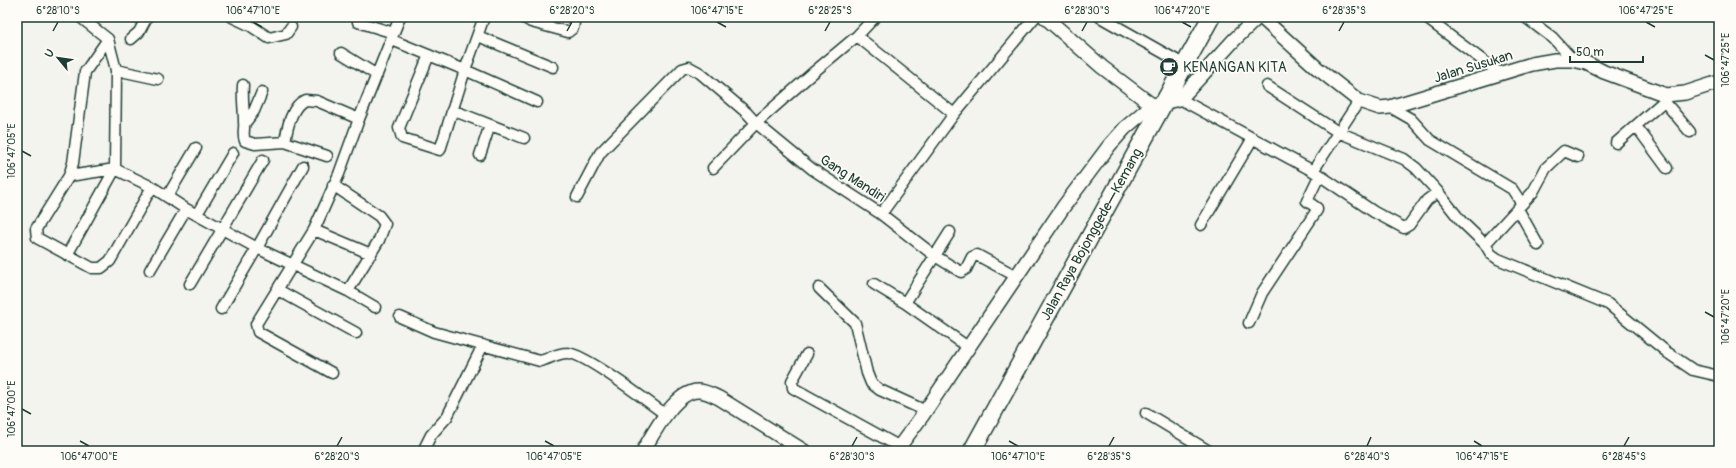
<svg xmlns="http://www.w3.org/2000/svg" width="1736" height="468" viewBox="0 0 1736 468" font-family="Pangolin,sans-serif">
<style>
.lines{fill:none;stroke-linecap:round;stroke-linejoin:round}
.minor-casing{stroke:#1f3d34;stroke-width:13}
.tertiary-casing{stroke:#1f3d34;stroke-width:16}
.trunk-casing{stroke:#1f3d34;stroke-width:20}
.minor{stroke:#fdfcf7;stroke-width:10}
.tertiary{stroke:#fdfcf7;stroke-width:13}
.trunk{stroke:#fdfcf7;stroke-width:17}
.ticks{fill:none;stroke:#1f3d34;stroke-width:1.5}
.labels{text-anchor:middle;stroke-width:3.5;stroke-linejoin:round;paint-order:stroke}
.street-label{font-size:14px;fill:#1f3d34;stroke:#fdfcf7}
.poi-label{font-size:14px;fill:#1f3d34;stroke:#fdfcf7;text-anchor:start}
.neatline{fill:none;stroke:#1f3d34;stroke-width:1.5}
.ticks-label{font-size:10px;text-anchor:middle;fill:#1f3d34}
</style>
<rect width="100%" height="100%" fill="#f4f4ef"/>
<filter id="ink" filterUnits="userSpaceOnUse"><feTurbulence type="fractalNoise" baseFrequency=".025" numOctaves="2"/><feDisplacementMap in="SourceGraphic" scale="8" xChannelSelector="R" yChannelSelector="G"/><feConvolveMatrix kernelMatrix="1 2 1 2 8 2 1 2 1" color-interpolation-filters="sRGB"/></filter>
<g filter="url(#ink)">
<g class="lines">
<g class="minor-casing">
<path id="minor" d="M 80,17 L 108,39 L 116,70 L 115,169 L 152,187 L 186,209 L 257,248 L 348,291 L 375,307
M 232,17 L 251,26 L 269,38 L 286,34 L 291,27
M 523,17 L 531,22 L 568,32 L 573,28 L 575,17
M 1100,17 L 1185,65
M 1525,17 L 1553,38 L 1573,60
M 1430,21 L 1501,74
M 358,22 L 394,33
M 478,36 L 553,67
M 857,36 L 954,114 L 881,214
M 108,39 L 85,72 L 73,163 L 69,176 L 36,229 L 37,238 L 92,268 L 101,268 L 110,261 L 152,187
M 131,39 L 139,32 L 147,17
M 392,40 L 465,70 L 484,17
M 341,53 L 377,75
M 429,55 L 399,128 L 402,138 L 440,150 L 465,70 L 537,102
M 116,70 L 158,79
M 243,85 C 242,98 244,109 244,122 C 245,128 242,135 245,141 L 255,144 L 285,142
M 1267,86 L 1338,132 L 1404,159 L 1416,168 L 1438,192
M 1180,99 L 1313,171 L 1374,212 L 1404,228 L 1409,225 L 1427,200 L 1438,192 L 1461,221 L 1485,244 L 1491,254 L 1498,259 L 1608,304 L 1668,353 L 1693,370 L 1719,376
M 1664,101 L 1690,132
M 1390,107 L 1411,119 L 1430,140 L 1512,189 L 1522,204
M 452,110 L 524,138
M 954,114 L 1035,17
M 245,123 L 254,111 L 262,92
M 1636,126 L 1667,168
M 1616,143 L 1664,101 L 1666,95
M 480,155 L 490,125
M 327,156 L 285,142 C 287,129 291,106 305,100 L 317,101 L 359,119
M 713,168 L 756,123 L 815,71 L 857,36 L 875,17
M 1313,171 L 1359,101
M 69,176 L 115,169
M 333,185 L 379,216 L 385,224 L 379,240 L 348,291
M 167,197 L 196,148
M 577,197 L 600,153 L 682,69 L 689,67 L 700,73 L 747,113 L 756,123 L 812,169 L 881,214 L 935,256 L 961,272 L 966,269 L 972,257 L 977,255 L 1016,276
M 1518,209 L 1538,245
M 197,214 L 233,153
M 1201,225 L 1253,138
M 314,230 L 371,254
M 950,232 L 905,303 L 968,347
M 1485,244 L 1533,192 L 1546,168 L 1564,151 L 1578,157
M 67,255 L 115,169
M 150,270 L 186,209
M 190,284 L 263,160
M 874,284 L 905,303
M 819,288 L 855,323 L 867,373 L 871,383 L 880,390 L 926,411
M 278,290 L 356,333
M 221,309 L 257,248 L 303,166
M 400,317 L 434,332 L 540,361 C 549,359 557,353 567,353 C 583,352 650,403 666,415
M 1249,323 L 1262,293 L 1317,210 L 1317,208 L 1307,201 L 1319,176
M 807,354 L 792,381 L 793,388 L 900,447
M 332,373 L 258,332 L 256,324 L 314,230 L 339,174 L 359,119 L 400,17
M 1146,413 L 1209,451
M 423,451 L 431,435 L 447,417 L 483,345"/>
</g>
<g class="tertiary-casing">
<path id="tertiary" d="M 1045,17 L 1102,67 L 1152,105
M 1261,17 L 1317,68 L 1359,101 L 1380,108 L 1390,107 L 1532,64 L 1555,60 L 1573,60 L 1586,63 L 1604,72 L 1666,95 L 1685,93 L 1719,82
M 643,451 C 653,434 675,391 698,391 C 706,391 712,395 719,398 L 804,451
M 896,451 L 922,416 L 1064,206 L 1109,146 L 1125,128 L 1152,105 L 1180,99 L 1234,40 L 1258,17"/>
</g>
<g class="trunk-casing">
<path id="trunk" d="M 972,451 L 1211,17"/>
</g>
<use href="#minor" class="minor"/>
<use href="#tertiary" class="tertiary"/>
<use href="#trunk" class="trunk"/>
</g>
</g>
<path class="ticks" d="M 253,22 L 262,27M 717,22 L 726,27M 1182,22 L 1191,27M 1646,22 L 1655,27M 53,31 L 58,22M 567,31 L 572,22M 825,31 L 830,22M 1082,31 L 1087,22M 1339,31 L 1344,22M 1705,55 L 1714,60M 22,151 L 31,156M 1705,312 L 1714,317M 22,409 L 31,414M 80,441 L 89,446M 545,441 L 554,446M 1009,441 L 1018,446M 1474,441 L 1482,446M 337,446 L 342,437M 852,446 L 857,437M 1109,446 L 1114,437M 1367,446 L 1371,437M 1624,446 L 1629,437"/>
<defs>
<g id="cafe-disc" transform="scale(1)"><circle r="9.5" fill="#1f3d34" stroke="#fdfcf7"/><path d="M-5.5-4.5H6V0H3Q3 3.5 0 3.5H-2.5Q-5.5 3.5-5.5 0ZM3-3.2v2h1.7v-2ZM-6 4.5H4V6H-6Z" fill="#fff"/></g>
</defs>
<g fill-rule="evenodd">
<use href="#cafe-disc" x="1169" y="67"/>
</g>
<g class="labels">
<g class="street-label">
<text transform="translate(1473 66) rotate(-17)" y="5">Jalan Susukan</text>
<text transform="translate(853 178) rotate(33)" y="5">Gang Mandiri</text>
<text transform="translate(1091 234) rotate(-61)" y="5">Jalan Raya Bojonggede—Kemang</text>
</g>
<g class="poi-label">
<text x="1183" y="72">KENANGAN KITA</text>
</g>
</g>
<rect width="1736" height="468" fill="none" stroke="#fdfcf7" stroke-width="44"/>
<g transform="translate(58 58) rotate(299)" stroke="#fdfcf7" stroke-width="3" paint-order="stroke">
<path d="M0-3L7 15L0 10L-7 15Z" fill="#1f3d34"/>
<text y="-6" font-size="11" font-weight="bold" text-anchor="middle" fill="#1f3d34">U</text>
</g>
<path d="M1570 56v6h73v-6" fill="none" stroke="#1f3d34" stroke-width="2"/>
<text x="1576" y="56" font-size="12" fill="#1f3d34" stroke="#fdfcf7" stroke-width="3" paint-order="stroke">50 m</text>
<rect x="22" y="22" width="1692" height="424" class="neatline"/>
<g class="ticks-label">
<text x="58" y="14">6°28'10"S</text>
<text x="253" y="14">106°47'10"E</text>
<text x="572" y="14">6°28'20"S</text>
<text x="717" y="14">106°47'15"E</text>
<text x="830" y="14">6°28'25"S</text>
<text x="1087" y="14">6°28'30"S</text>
<text x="1182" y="14">106°47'20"E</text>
<text x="1344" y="14">6°28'35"S</text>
<text x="1646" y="14">106°47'25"E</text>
<text transform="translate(1725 60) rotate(-90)" y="4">106°47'25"E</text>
<text transform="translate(11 151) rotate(-90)" y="4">106°47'05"E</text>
<text transform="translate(1725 317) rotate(-90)" y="4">106°47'20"E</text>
<text transform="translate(11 409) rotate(-90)" y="4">106°47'00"E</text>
<text x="89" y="460">106°47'00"E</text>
<text x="337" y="460">6°28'20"S</text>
<text x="554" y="460">106°47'05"E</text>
<text x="852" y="460">6°28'30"S</text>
<text x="1018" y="460">106°47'10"E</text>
<text x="1109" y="460">6°28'35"S</text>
<text x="1367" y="460">6°28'40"S</text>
<text x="1482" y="460">106°47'15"E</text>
<text x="1624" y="460">6°28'45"S</text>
</g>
</svg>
